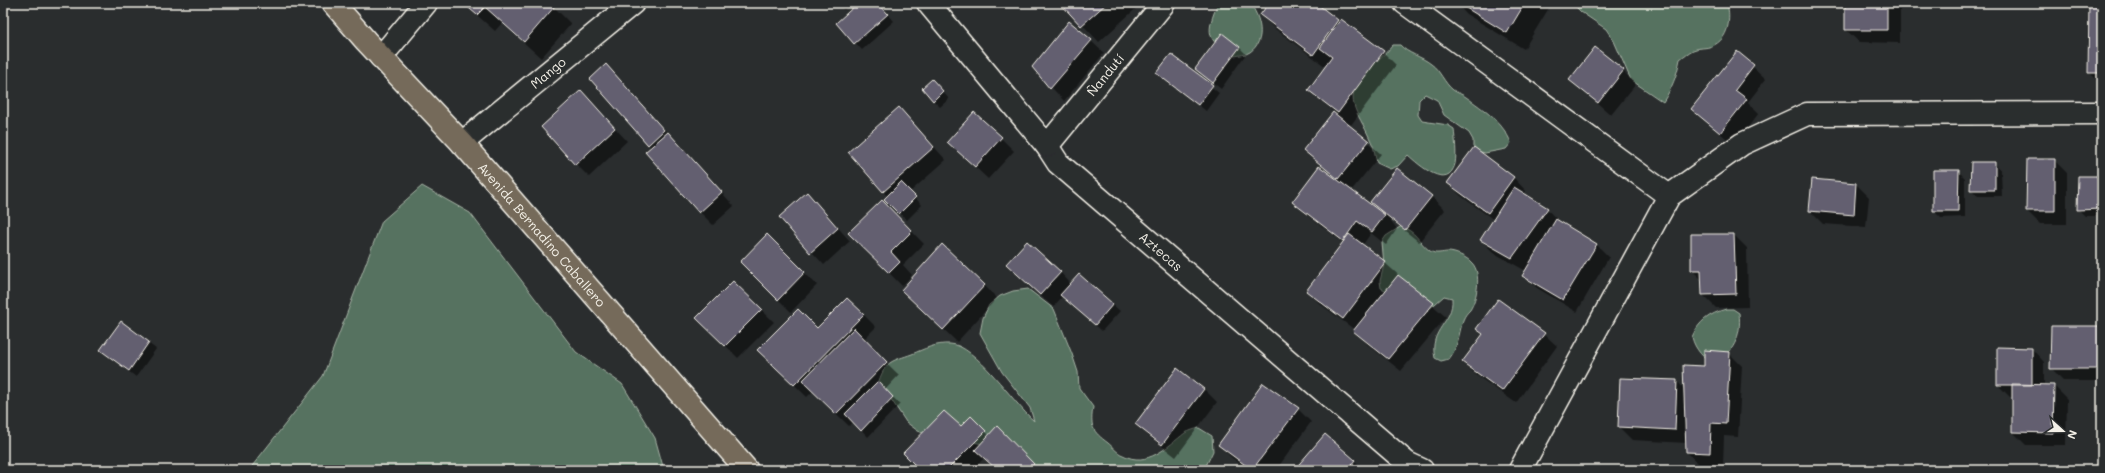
<svg xmlns="http://www.w3.org/2000/svg" width="2105" height="473" viewBox="0 0 2105 473" font-family="Mali,sans-serif">
<style>
.green{fill:#567261;stroke:#a5b2a4}
.shadow{fill:#0007}
.building{fill:#645f70;stroke:#f4f1e8}
.lines{fill:none;stroke-linecap:round;stroke-linejoin:round}
.minor-casing{stroke:#f4f1e8;stroke-width:25}
.major-casing{stroke:#f4f1e8;stroke-width:25}
.minor{stroke:#2a2d2e;stroke-width:22}
.major{stroke:#746a5a;stroke-width:22}
.labels{text-anchor:middle;stroke-width:3;stroke-linejoin:round;paint-order:stroke}
.street-label{font-size:13px;fill:#f4f1e8;stroke:#2a2d2e}
</style>
<rect width="100%" height="100%" fill="#2a2d2e"/>
<filter id="ink" filterUnits="userSpaceOnUse"><feTurbulence type="fractalNoise" baseFrequency=".025" numOctaves="2"/><feDisplacementMap in="SourceGraphic" scale="8" xChannelSelector="R" yChannelSelector="G"/><feConvolveMatrix kernelMatrix="1 2 1 2 8 2 1 2 1" color-interpolation-filters="sRGB"/></filter>
<g filter="url(#ink)">
<path class="green" d="M 1218,3 L 1250,3 C 1260,17 1267,40 1250,52 C 1246,55 1239,55 1234,56 C 1205,40 1206,32 1218,3 Z
M 1572,3 L 1727,3 C 1731,19 1729,39 1712,46 C 1706,49 1699,47 1693,50 C 1689,52 1684,56 1680,59 C 1677,75 1672,88 1663,102 L 1631,80 L 1614,41 L 1606,29 L 1581,12 Z
M 1393,45 L 1400,45 C 1408,54 1421,56 1431,64 C 1440,70 1444,83 1453,90 C 1457,93 1462,94 1466,97 C 1483,109 1504,123 1511,143 L 1506,149 L 1485,153 L 1477,151 L 1473,147 L 1473,140 L 1469,133 L 1444,115 L 1437,100 L 1425,94 L 1419,100 L 1418,115 L 1422,121 L 1448,125 L 1454,129 C 1455,140 1457,153 1455,164 C 1448,191 1419,165 1408,155 L 1398,166 L 1390,169 L 1377,163 C 1375,155 1374,146 1370,139 C 1358,111 1341,100 1366,71 C 1375,62 1385,55 1393,45 Z
M 422,186 L 470,213 L 576,352 L 622,384 L 655,438 L 664,470 L 249,470 L 323,376 L 382,221 Z
M 1400,227 C 1416,230 1418,242 1430,251 C 1436,255 1442,252 1448,252 C 1455,252 1467,257 1472,263 C 1482,273 1477,299 1470,310 C 1467,313 1465,315 1463,320 C 1459,333 1458,348 1449,359 L 1441,361 L 1435,358 C 1428,329 1454,323 1452,298 L 1444,296 L 1427,311 L 1381,288 L 1380,281 L 1384,265 L 1382,242 L 1386,236 Z
M 1028,289 L 1054,309 L 1072,354 L 1078,372 L 1079,388 L 1093,407 C 1090,427 1092,431 1108,443 C 1113,447 1117,453 1123,455 C 1147,468 1167,447 1185,433 C 1189,431 1195,429 1199,428 L 1212,436 L 1213,451 L 1204,470 L 1039,470 L 1033,464 L 990,445 L 960,440 L 945,441 L 918,431 L 906,422 L 879,381 C 886,360 893,361 912,354 C 924,349 936,343 950,344 C 975,344 1014,404 1034,421 L 1030,408 L 1002,372 L 980,333 L 983,318 L 989,305 L 1000,296 L 1013,291 Z
M 1726,309 L 1733,309 L 1739,313 C 1742,337 1733,352 1714,366 C 1704,358 1695,350 1692,337 C 1699,321 1709,314 1726,309 Z"/>
<path class="shadow" d="M 463,3 L 550,3 L 571,24 L 541,58 L 502,23 L 495,31 Z
M 837,3 L 851,3 L 844,10 Z
M 860,3 L 878,3 L 894,21 L 862,50 L 837,23 Z
M 976,3 L 987,3 L 981,8 Z
M 1062,3 L 1142,3 L 1099,42 Z
M 1270,3 L 1314,3 L 1383,52 L 1396,65 L 1351,125 L 1347,122 L 1346,123 L 1381,154 L 1351,191 L 1382,214 L 1371,202 L 1397,169 L 1432,197 L 1445,210 L 1419,242 L 1389,218 L 1397,229 L 1386,245 L 1371,233 L 1362,246 L 1385,263 L 1446,317 L 1401,371 L 1367,344 L 1355,330 L 1320,304 L 1307,291 L 1344,243 L 1307,215 L 1294,202 L 1337,179 L 1304,150 L 1334,112 L 1309,90 L 1326,67 L 1274,28 L 1261,15 Z
M 1456,3 L 1552,3 L 1524,49 L 1466,14 Z
M 1846,3 L 1900,3 L 1900,43 L 1859,42 L 1846,30 Z
M 2090,3 L 2102,3 L 2102,85 L 2089,72 Z
M 1091,41 L 1104,53 L 1064,101 L 1033,67 Z
M 1239,47 L 1246,54 L 1221,89 L 1196,69 Z
M 1737,52 L 1766,79 L 1748,102 L 1759,113 L 1734,145 L 1692,109 Z
M 1171,55 L 1219,93 L 1206,111 L 1158,73 Z
M 606,66 L 734,206 L 713,225 L 700,212 L 648,144 Z
M 1623,71 L 1636,84 L 1611,115 L 1571,80 Z
M 939,87 L 949,99 L 940,107 L 933,100 Z
M 581,91 L 627,141 L 589,177 L 576,164 Z
M 899,108 L 946,160 L 910,192 L 922,205 L 907,220 L 886,199 L 888,197 L 849,153 Z
M 1001,138 L 1014,151 L 988,179 L 948,142 Z
M 1474,148 L 1514,178 L 1526,191 L 1524,194 L 1547,209 L 1559,222 L 1597,245 L 1609,257 L 1577,312 L 1537,288 L 1524,276 L 1526,271 L 1494,253 L 1481,240 L 1494,220 L 1461,196 L 1448,183 Z
M 2054,160 L 2067,173 L 2067,224 L 2040,224 L 2027,211 Z
M 1994,163 L 2001,170 L 2002,196 L 1978,196 L 1971,189 Z
M 1958,171 L 1965,178 L 1965,217 L 1941,218 L 1934,211 Z
M 2102,177 L 2102,216 L 2085,216 L 2078,209 Z
M 1813,180 L 1856,184 L 1869,197 L 1866,227 L 1823,224 L 1810,211 Z
M 807,193 L 850,241 L 824,265 L 780,217 Z
M 882,201 L 924,244 L 903,265 L 912,275 L 902,286 L 850,233 Z
M 1692,235 L 1734,235 L 1747,248 L 1748,307 L 1716,308 L 1703,295 L 1702,280 L 1692,270 Z
M 767,236 L 817,285 L 791,312 L 741,262 Z
M 1060,272 L 1071,284 L 1079,275 L 1120,311 L 1102,331 L 1063,296 L 1053,307 L 1020,277 Z
M 733,282 L 774,322 L 738,358 L 698,318 Z
M 984,285 L 997,298 L 957,342 L 915,302 Z
M 863,314 L 876,327 L 863,340 L 899,375 L 885,390 L 900,404 L 868,437 L 854,422 L 849,426 L 813,391 L 807,397 L 759,350 Z
M 121,323 L 156,349 L 136,377 L 101,350 Z
M 2102,327 L 2102,381 L 2064,381 L 2051,368 Z
M 1477,329 L 1544,334 L 1557,346 L 1516,403 L 1476,375 L 1463,362 L 1483,335 Z
M 2032,349 L 2044,362 L 2044,386 L 2054,386 L 2067,399 L 2066,445 L 2026,445 L 2013,432 L 2013,397 L 2010,397 L 1998,385 Z
M 1729,353 L 1742,366 L 1738,437 L 1724,436 L 1723,465 L 1700,465 L 1687,452 L 1687,443 L 1632,440 L 1619,427 L 1677,381 L 1685,390 L 1705,367 Z
M 1177,369 L 1204,389 L 1217,402 L 1176,457 L 1149,436 L 1136,424 Z
M 1298,409 L 1311,422 L 1276,470 L 1249,470 L 1232,458 L 1219,445 Z
M 971,418 L 990,436 L 997,428 L 1038,470 L 994,470 L 995,469 L 984,458 L 973,470 L 922,470 Z
M 1325,436 L 1355,461 L 1363,470 L 1296,470 Z"/>
<path class="building" d="M 463,3 L 552,3 L 555,6 L 524,42 L 485,7 L 477,15 Z
M 858,3 L 878,3 L 888,14 L 854,44 L 836,23 Z
M 1060,3 L 1107,3 L 1081,26 Z
M 1269,3 L 1316,3 L 1338,20 L 1313,55 L 1260,15 Z
M 1458,3 L 1525,3 L 1507,33 Z
M 1845,3 L 1887,3 L 1887,30 L 1845,30 Z
M 2089,3 L 2102,3 L 2102,73 L 2088,73 Z
M 1341,19 L 1384,51 L 1338,113 L 1308,90 L 1332,57 L 1320,48 Z
M 1069,21 L 1092,40 L 1050,89 L 1032,67 Z
M 1222,33 L 1240,47 L 1213,83 L 1195,69 Z
M 1595,47 L 1624,70 L 1598,103 L 1569,80 Z
M 1737,51 L 1754,65 L 1735,90 L 1747,99 L 1720,133 L 1691,109 Z
M 1171,54 L 1213,85 L 1198,105 L 1156,73 Z
M 606,64 L 664,130 L 648,145 L 590,79 Z
M 932,79 L 943,91 L 933,101 L 922,88 Z
M 581,90 L 615,128 L 575,165 L 541,127 Z
M 899,107 L 934,147 L 883,192 L 848,152 Z
M 974,112 L 1002,137 L 975,167 L 947,142 Z
M 1333,112 L 1369,141 L 1338,179 L 1303,150 Z
M 668,132 L 722,192 L 699,213 L 645,152 Z
M 1474,147 L 1514,177 L 1488,213 L 1447,183 Z
M 2027,159 L 2055,159 L 2055,211 L 2026,211 Z
M 1971,162 L 1995,162 L 1995,190 L 1970,190 Z
M 1319,166 L 1385,215 L 1372,232 L 1357,221 L 1343,241 L 1292,202 Z
M 1397,168 L 1432,196 L 1405,230 L 1370,202 Z
M 1933,170 L 1959,170 L 1958,211 L 1933,211 Z
M 2078,176 L 2102,176 L 2102,209 L 2077,210 Z
M 1812,179 L 1856,183 L 1854,215 L 1809,211 Z
M 901,182 L 916,197 L 899,214 L 884,199 Z
M 1514,187 L 1548,208 L 1512,258 L 1480,240 Z
M 807,192 L 838,228 L 810,253 L 779,217 Z
M 882,200 L 912,231 L 891,252 L 900,262 L 889,273 L 848,233 Z
M 1556,219 L 1597,244 L 1563,300 L 1522,276 Z
M 767,234 L 805,272 L 778,300 L 740,262 Z
M 1349,234 L 1386,262 L 1343,319 L 1306,291 Z
M 1691,234 L 1734,234 L 1736,294 L 1702,295 L 1701,270 L 1691,270 Z
M 1027,241 L 1061,272 L 1040,295 L 1006,264 Z
M 942,244 L 985,285 L 943,330 L 901,290 Z
M 1079,274 L 1113,304 L 1095,325 L 1060,295 Z
M 1398,275 L 1434,303 L 1388,359 L 1353,331 Z
M 733,281 L 762,309 L 725,346 L 696,318 Z
M 847,298 L 864,314 L 794,385 L 757,350 L 798,309 L 817,328 Z
M 1498,299 L 1545,333 L 1502,391 L 1462,362 L 1483,334 L 1476,329 Z
M 121,321 L 149,342 L 129,371 L 100,350 Z
M 2051,326 L 2102,326 L 2102,369 L 2050,369 Z
M 854,328 L 887,362 L 836,414 L 802,381 Z
M 1997,347 L 2032,348 L 2032,385 L 1997,385 Z
M 1704,350 L 1730,352 L 1726,424 L 1711,423 L 1710,453 L 1686,452 L 1683,365 L 1704,366 Z
M 1177,368 L 1204,389 L 1162,445 L 1135,424 Z
M 1620,378 L 1677,380 L 1675,430 L 1618,427 Z
M 878,381 L 893,397 L 861,431 L 845,414 Z
M 1263,383 L 1299,408 L 1252,470 L 1218,445 Z
M 2012,384 L 2054,385 L 2053,433 L 2012,432 Z
M 944,411 L 961,426 L 971,416 L 986,431 L 947,470 L 920,470 L 903,453 Z
M 997,426 L 1034,464 L 1028,470 L 993,470 L 995,468 L 975,450 Z
M 1325,434 L 1355,460 L 1347,470 L 1294,470 Z"/>
<g class="lines">
<g class="minor-casing">
<g id="minor">
<path id="s1" d="M 928,3 L 1047,146 L 1058,163 L 1407,463 L 1422,470"/>
<path d="M 1405,3 L 1669,196"/>
<path d="M 381,57 L 426,3"/>
<path id="s2" d="M 462,143 L 633,3"/>
<path id="s3" d="M 1047,146 L 1164,3"/>
<path d="M 1520,470 L 1669,196 L 1742,144 L 1807,114 L 2102,113"/>
</g>
</g>
<g class="major-casing">
<g id="major">
<path id="s4" d="M 333,3 L 366,41 L 462,143 L 747,470"/>
</g>
</g>
<use href="#minor" class="minor"/>
<use href="#major" class="major"/>
</g>
</g>
<g class="labels">
<g class="street-label">
<text dy="5" stroke="none"><textPath href="#s2" startOffset="111">Mango</textPath></text>
<text dy="5" stroke="none"><textPath href="#s3" startOffset="92">Ñandutí</textPath></text>
<text dy="5" stroke="none"><textPath href="#s4" startOffset="312">Avenida Bernadino Caballero</textPath></text>
<text dy="5" stroke="none"><textPath href="#s1" startOffset="342">Aztecas</textPath></text>
</g>
</g>
<rect width="2105" height="473" fill="none" stroke="#2a2d2e" stroke-width="16"/>
<rect x="8" y="8" width="2089" height="457" fill="none" stroke="#f4f1e8" stroke-width="1.5" filter="url(#ink)"/>
<g transform="translate(2063 431) rotate(111)" stroke="#2a2d2e" stroke-width="3" paint-order="stroke">
<path d="M0-3L7 15L0 10L-7 15Z" fill="#f4f1e8"/>
<text y="-6" font-size="11" font-weight="bold" text-anchor="middle" fill="#f4f1e8">N</text>
</g>
</svg>
